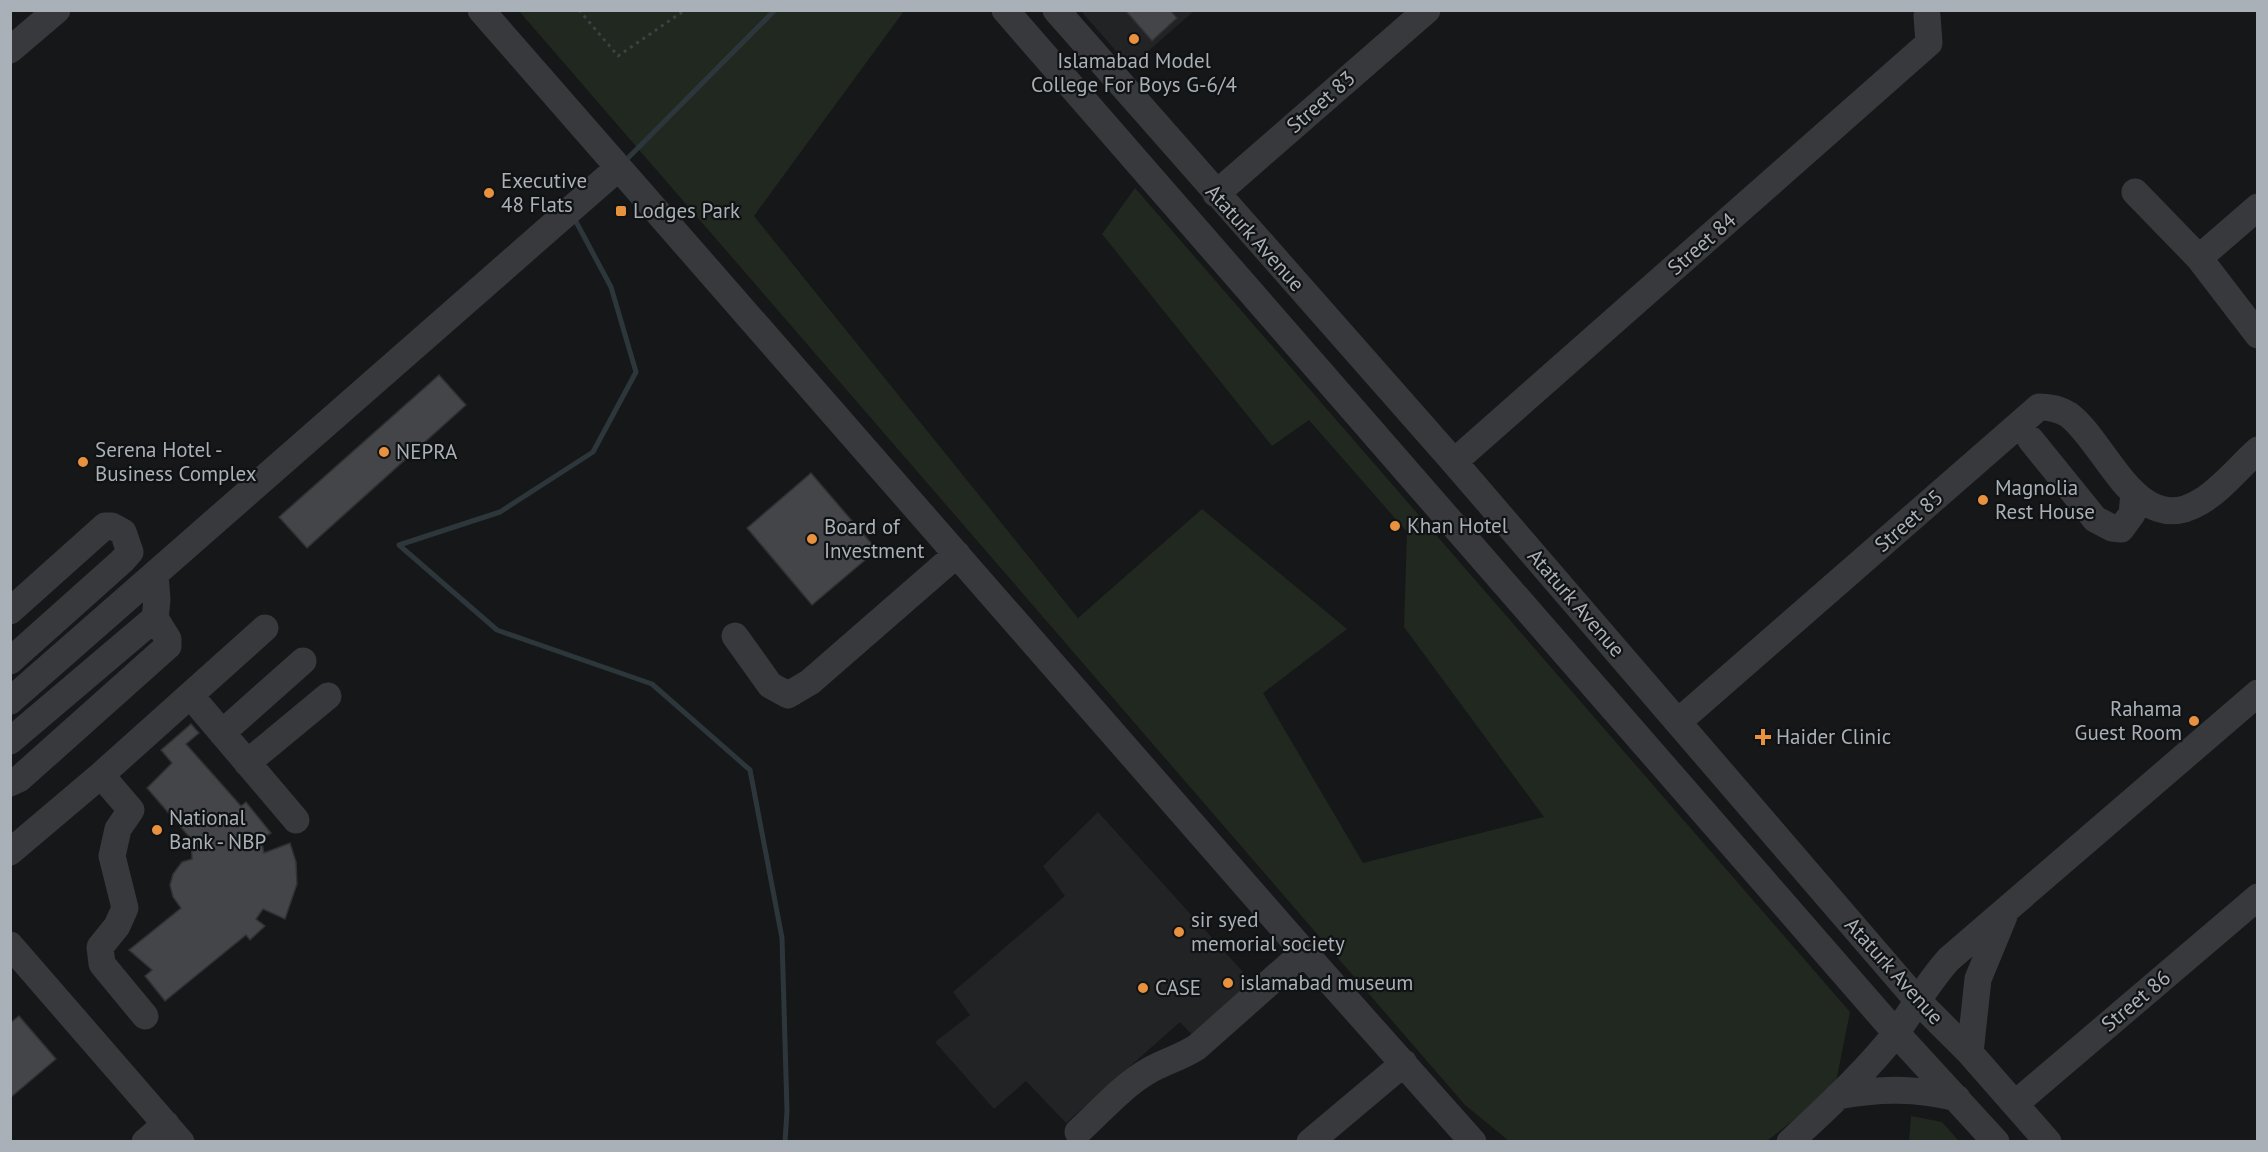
<svg xmlns="http://www.w3.org/2000/svg" width="2268" height="1152" viewBox="0 0 2268 1152" font-family="'PT Sans',sans-serif">
<style>
.built{fill:#222325}
.green{fill:#212820}
.lines{fill:none;stroke-linecap:round;stroke-linejoin:round}
.stream{stroke:#2d373b;stroke-width:5}
.building{fill:#434548;stroke:#303134;stroke-width:1.5}
.path{stroke:#3d4044;stroke-width:3;stroke-dasharray:3 4.5;stroke-linecap:butt}
.minor{stroke:#37393d;stroke-width:27}
.poi-dot{fill:#e8913e;stroke:#111213;stroke-width:2}
.labels{text-anchor:middle;stroke-width:4.5;stroke-linejoin:round;paint-order:stroke}
.poi-label{font-size:21px;fill:#a9b0b7;stroke:#111213;text-anchor:start}
.street-label{font-size:21px;fill:#a9b0b7;stroke:#111213}
</style>
<rect width="100%" height="100%" fill="#161718"/>
<path class="built" d="M 1081,11 L 1194,11 L 1130,67 Z
M 1098,812 L 1253,983 L 1194,1037 L 1180,1022 L 1066,1123 L 1026,1081 L 994,1109 L 935,1042 L 970,1015 L 953,992 L 1065,896 L 1043,866 Z"/>
<path class="green" d="M 519,11 L 904,11 L 754,216 L 1078,618 L 1202,509 L 1347,629 L 1263,693 L 1363,863 L 1544,817 L 1404,627 L 1407,532 L 1309,420 L 1272,446 L 1102,234 L 1135,188 L 1850,1012 L 1835,1087 L 1767,1141 L 1509,1141 L 1465,1105 Z
M 1911,1116 L 1942,1122 L 1959,1141 L 1909,1141 Z"/>
<g class="lines">
<path class="stream" d="M 623,163 L 775,10
M 573,216 L 611,287 L 636,372 L 593,452 L 500,512 L 399,545 L 497,630 L 652,684 L 750,770 L 782,938 L 787,1111 L 785,1142"/>
</g>
<path class="building" d="M 1125,10 L 1170,10 L 1177,18 L 1152,41 Z
M 439,375 L 466,405 L 307,548 L 279,517 Z
M 811,473 L 877,550 L 812,605 L 747,528 Z
M 191,724 L 199,733 L 186,744 L 241,806 L 246,802 L 271,833 L 261,839 L 264,853 L 290,843 L 296,862 L 297,884 L 285,919 L 263,909 L 256,919 L 265,926 L 250,940 L 246,935 L 165,1001 L 145,976 L 152,970 L 129,950 L 181,908 L 173,897 L 170,885 L 173,874 L 182,862 L 192,859 L 191,839 L 147,788 L 172,763 L 161,750 Z
M 19,1016 L 56,1059 L 10,1098 L 10,1023 Z"/>
<g class="lines">
<path class="path" d="M 579,10 L 618,56 L 685,10"/>
<path class="minor" d="M 481,10 L 1304,952 L 1473,1142
M 1005,10 L 1896,1033 L 1996,1142
M 1056,10 L 1454,462 L 1917,1000 L 1970,1053 L 2048,1142
M 10,50 L 57,10
M 2135,192 L 2199,258 L 2258,335
M 1216,194 L 1427,10
M 2199,258 L 2258,207
M 2031,440 L 2095,519 L 2112,528 L 2121,529 L 2132,514 L 2134,493
M 1454,462 L 1929,43 L 1927,16
M 10,611 L 105,526 L 112,526 L 123,532 L 130,552 L 122,561 L 10,661
M 735,636 L 770,685 L 788,695 L 810,682 L 957,554
M 190,695 L 296,820
M 10,701 L 618,168
M 1678,722 L 2039,407 C 2050,407 2060,409 2069,415 C 2107,444 2137,540 2200,502 C 2221,490 2239,467 2258,450
M 222,733 L 303,661
M 10,741 L 155,618
M 247,763 L 328,696
M 101,775 L 131,810 L 118,829 L 112,856 L 125,908 L 117,926 L 100,947 L 102,964 L 145,1016
M 10,783 L 19,779 L 168,646 L 168,639 L 155,618 L 157,600 L 155,574
M 10,852 L 101,775 L 265,628
M 10,945 L 181,1142
M 1970,1053 L 1978,979 L 2004,916
M 1838,1096 C 1880,1088 1916,1088 1957,1098
M 2015,1104 L 2258,897
M 1078,1132 C 1101,1111 1123,1085 1150,1070 C 1166,1061 1182,1057 1197,1047 L 1304,952
M 145,1142 L 166,1124
M 1310,1142 L 1404,1063
M 1790,1142 C 1827,1107 1865,1073 1896,1033 C 1914,1008 1928,982 1949,959 L 2258,693"/>
</g>
<g class="poi-dot">
<circle cx="1134" cy="39" r="6"/>
<circle cx="489" cy="193" r="6"/>
<rect x="615" y="205" width="12" height="12" rx="3"/>
<circle cx="384" cy="452" r="6"/>
<circle cx="83" cy="462" r="6"/>
<circle cx="1983" cy="500" r="6"/>
<circle cx="1395" cy="526" r="6"/>
<circle cx="812" cy="539" r="6"/>
<circle cx="2194" cy="721" r="6"/>
<path d="M1760 728h6v6h6v6h-6v6h-6v-6h-6v-6h6z"/>
<circle cx="157" cy="830" r="6"/>
<circle cx="1179" cy="932" r="6"/>
<circle cx="1228" cy="983" r="6"/>
<circle cx="1143" cy="988" r="6"/>
</g>
<g class="labels">
<g class="poi-label">
<text x="1134" y="68" text-anchor="middle">Islamabad Model<tspan x="1134" dy="24">College For Boys G-6/4</tspan></text>
<text x="501" y="188">Executive<tspan x="501" dy="24">48 Flats</tspan></text>
<text x="633" y="218">Lodges Park</text>
<text x="95" y="457">Serena Hotel -<tspan x="95" dy="24">Business Complex</tspan></text>
<text x="396" y="459">NEPRA</text>
<text x="1995" y="495">Magnolia<tspan x="1995" dy="24">Rest House</tspan></text>
<text x="1407" y="533">Khan Hotel</text>
<text x="824" y="534">Board of<tspan x="824" dy="24">Investment</tspan></text>
<text x="2182" y="716" text-anchor="end">Rahama<tspan x="2182" dy="24">Guest Room</tspan></text>
<text x="1776" y="744">Haider Clinic</text>
<text x="169" y="825">National<tspan x="169" dy="24">Bank - NBP</tspan></text>
<text x="1191" y="927">sir syed<tspan x="1191" dy="24">memorial society</tspan></text>
<text x="1240" y="990">islamabad museum</text>
<text x="1155" y="995">CASE</text>
</g>
<g class="street-label">
<text transform="translate(1321 102) rotate(-41)" y="7">Street 83</text>
<text transform="translate(1255 238) rotate(48)" y="7">Ataturk Avenue</text>
<text transform="translate(1702 244) rotate(-41)" y="7">Street 84</text>
<text transform="translate(1909 521) rotate(-41)" y="7">Street 85</text>
<text transform="translate(1576 603) rotate(49)" y="7">Ataturk Avenue</text>
<text transform="translate(1894 971) rotate(48)" y="7">Ataturk Avenue</text>
<text transform="translate(2136 1001) rotate(-40)" y="7">Street 86</text>
</g>
</g>
<rect width="2268" height="1152" fill="none" stroke="#a9b0b7" stroke-width="24"/>
</svg>
